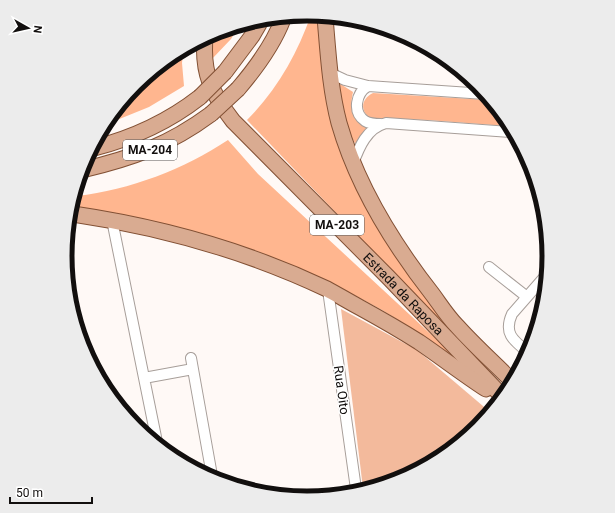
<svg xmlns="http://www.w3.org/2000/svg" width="615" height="513" viewBox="0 0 615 513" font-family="Roboto,sans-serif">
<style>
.green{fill:#ffb68f}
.forest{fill:#f3ba9c}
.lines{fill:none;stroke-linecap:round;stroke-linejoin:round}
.street-casing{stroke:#a79e99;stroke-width:12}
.primary-casing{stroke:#825034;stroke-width:17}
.street{stroke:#fff;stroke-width:10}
.primary{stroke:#d9ab91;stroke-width:15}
.primary-bridge-casing{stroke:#825034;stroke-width:17;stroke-linecap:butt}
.primary-bridge{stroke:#d9ab91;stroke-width:15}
.labels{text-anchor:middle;stroke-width:3;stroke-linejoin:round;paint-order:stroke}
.shield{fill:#fff;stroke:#595756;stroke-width:1}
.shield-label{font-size:12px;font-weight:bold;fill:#120f0e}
.street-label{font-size:13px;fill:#120f0e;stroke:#fff}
.rim{fill:none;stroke:#120f0e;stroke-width:5}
</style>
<rect width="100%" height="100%" fill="#fff9f6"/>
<path class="green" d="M 311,15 L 317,16 L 323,74 L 335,133 L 444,321 L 487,370 L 247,120 C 277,90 297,54 311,15 Z
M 238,28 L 231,39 L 212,59 L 214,33 Z
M 183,54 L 182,63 L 184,86 L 149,107 L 112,122 L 136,85 Z
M 339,83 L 353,92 C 349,109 354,121 368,129 L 356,145 C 344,126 342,105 339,83 Z
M 373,93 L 489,100 L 506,126 L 427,120 L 372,119 C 360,113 360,99 373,93 Z
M 228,140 L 258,174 L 464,365 L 429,339 L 382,310 L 326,280 L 259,252 L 180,229 L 131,216 L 75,207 L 77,196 C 130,190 184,169 228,140 Z"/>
<path class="forest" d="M 341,309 L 417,350 L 490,412 L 479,428 L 400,481 L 363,488 Z"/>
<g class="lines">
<g class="street-casing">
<path id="street" d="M 330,73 L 345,80 L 368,86 L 485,94
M 368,86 C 356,93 352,112 365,121 C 370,124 376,124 381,124
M 353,164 C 359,147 367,128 386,123 L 511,132
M 112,220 L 157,442
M 489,267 L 527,297
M 328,290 L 356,489
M 529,353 C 514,341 503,334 512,314 L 547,274
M 191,358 L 211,470
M 144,378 L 193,369"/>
</g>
<g class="primary-casing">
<g id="primary">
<path d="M 325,17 C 328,52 330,89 339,123 C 357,186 393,244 433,295 C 441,306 448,317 457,326 C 474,345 493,362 511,380"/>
<path id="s1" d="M 205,39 C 202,73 212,94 233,121 L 389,278 L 501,395"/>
<path d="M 225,72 L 252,36 L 259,24"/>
<path d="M 238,89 C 256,68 273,45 283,19"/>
<path d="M 94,148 C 133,138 168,122 200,97"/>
<path d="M 82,170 C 133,158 169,145 211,114"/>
<path d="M 73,214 C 161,227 247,251 327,289 C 338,295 348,301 359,307 C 379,318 400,330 419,342 C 441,357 463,374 486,389"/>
</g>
</g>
<use href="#street" class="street"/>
<use href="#primary" class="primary"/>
<g class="primary-bridge-casing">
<path id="primary-bridge" d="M 200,97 L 225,72
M 211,114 L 238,89"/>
</g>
<use href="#primary-bridge" class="primary-bridge"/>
</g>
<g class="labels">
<g class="shield">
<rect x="123" y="140" width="54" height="20" rx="3"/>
<rect x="310" y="215" width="54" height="20" rx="3"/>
</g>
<g class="shield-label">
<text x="150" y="154">MA-204</text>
<text x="337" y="229">MA-203</text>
</g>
<g class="street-label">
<text dy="5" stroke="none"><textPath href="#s1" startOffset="332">Estrada da Raposa</textPath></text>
<text transform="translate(342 390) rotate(82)" y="5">Rua Oito</text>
</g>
</g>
<path d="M0 0H615V513H0ZM72 256a235 235 0 1 1 470 0a235 235 0 1 1-470 0Z" fill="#ececec" fill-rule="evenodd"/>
<path class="rim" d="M72 256a235 235 0 1 1 470 0a235 235 0 1 1-470 0Z"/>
<g transform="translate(28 28) rotate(98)" stroke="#ffffff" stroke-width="3" paint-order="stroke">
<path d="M0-3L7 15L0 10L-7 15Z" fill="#120f0e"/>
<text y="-6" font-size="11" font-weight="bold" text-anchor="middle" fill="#120f0e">N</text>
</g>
<path d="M10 497v6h82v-6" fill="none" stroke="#120f0e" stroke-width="2"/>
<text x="16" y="497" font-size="12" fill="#120f0e" stroke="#ffffff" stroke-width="3" paint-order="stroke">50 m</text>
</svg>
